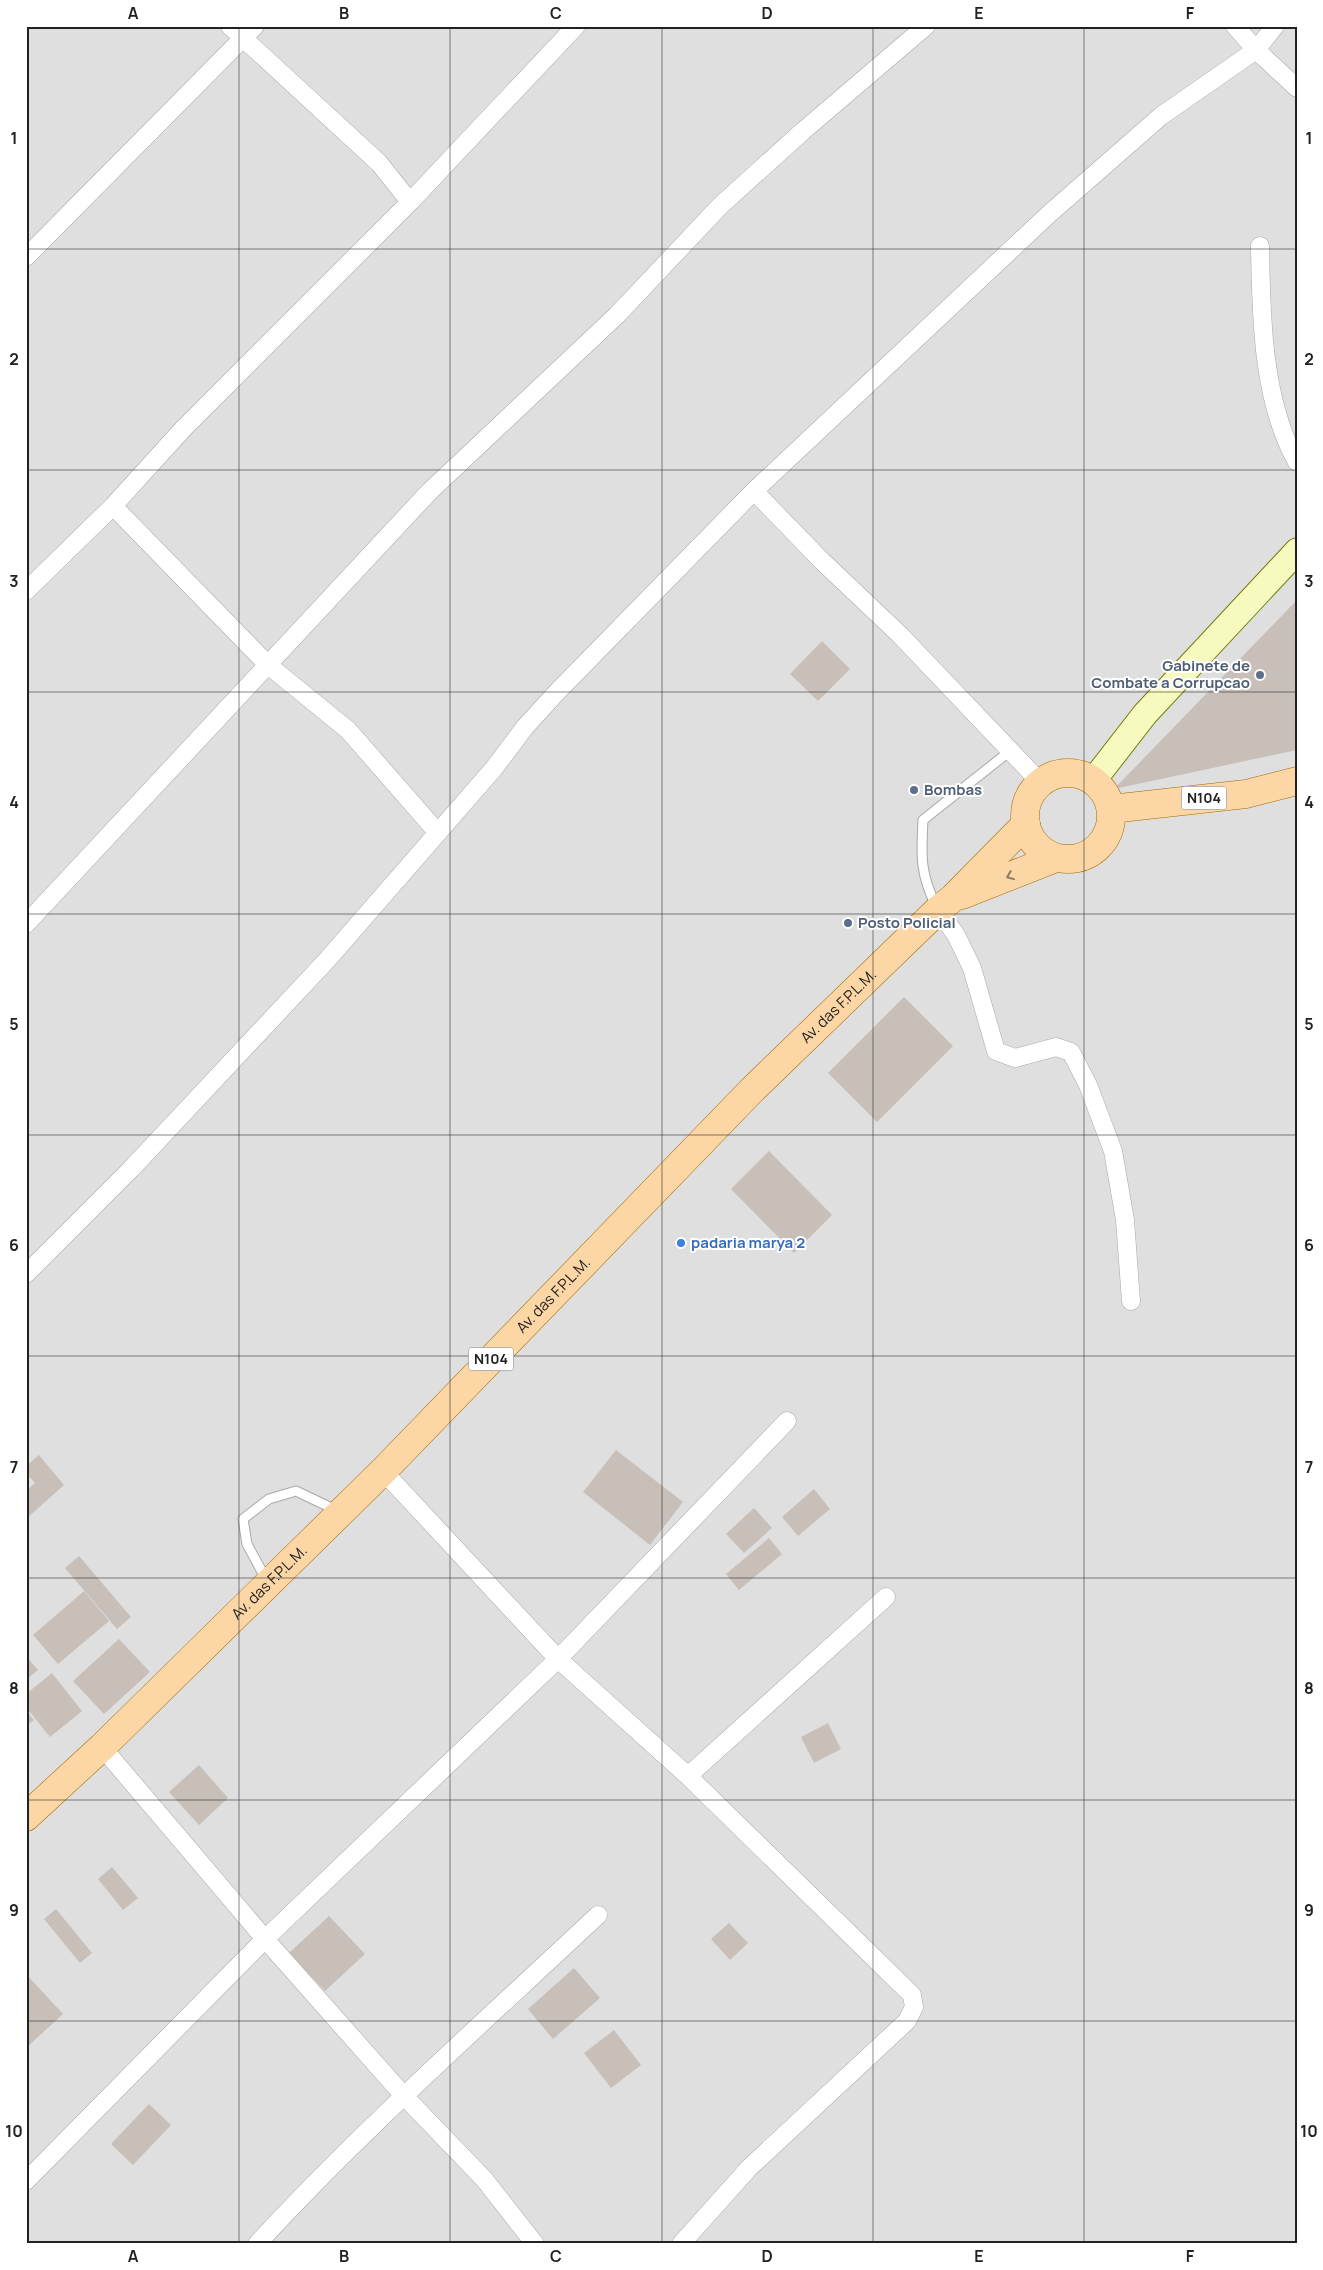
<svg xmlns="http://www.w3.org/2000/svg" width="1323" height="2270" viewBox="0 0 1323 2270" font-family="Manrope,sans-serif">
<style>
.residential{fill:#e0dfdf}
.building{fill:#c7bfb8}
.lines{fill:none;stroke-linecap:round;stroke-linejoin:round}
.service-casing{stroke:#a9a9a9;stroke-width:11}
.minor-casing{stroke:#a9a9a9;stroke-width:19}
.secondary-casing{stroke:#707d05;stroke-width:27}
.primary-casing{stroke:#a06b00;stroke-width:29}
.service{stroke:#fff;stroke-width:9}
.minor{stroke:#fff;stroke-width:18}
.secondary{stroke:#f7fabf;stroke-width:25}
.primary{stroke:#fcd6a4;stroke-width:28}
.oneway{stroke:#8f7c63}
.grid{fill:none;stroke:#222;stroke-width:1;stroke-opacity:0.55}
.service-dot{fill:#5c6f8a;stroke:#fff;stroke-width:2}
.shop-dot{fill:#3f7fe0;stroke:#fff;stroke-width:2}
.labels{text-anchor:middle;stroke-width:4;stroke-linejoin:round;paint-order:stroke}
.shield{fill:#fff;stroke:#646464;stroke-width:1}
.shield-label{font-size:14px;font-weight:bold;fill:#222}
.service-label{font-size:15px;font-weight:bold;fill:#4e5e75;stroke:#fff;text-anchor:start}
.street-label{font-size:15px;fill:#222;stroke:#fff}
.shop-label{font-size:15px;font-weight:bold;fill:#366cbe;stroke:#fff;text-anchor:start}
.neatline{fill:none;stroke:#222;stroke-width:2}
.grid-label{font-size:16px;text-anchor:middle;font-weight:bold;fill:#222}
</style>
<rect width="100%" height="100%" fill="#f2efe9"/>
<path class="residential" d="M 26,26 L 1297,26 L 1297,2244 L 26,2244 Z"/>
<path class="building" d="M 1297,600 L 1297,750 L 1114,789 Z
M 822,641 L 850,669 L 818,701 L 790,674 Z
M 904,997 L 953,1046 L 877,1122 L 828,1073 Z
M 769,1151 L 832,1215 L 794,1253 L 731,1189 Z
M 616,1450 L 683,1502 L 650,1545 L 583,1492 Z
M 39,1455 L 64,1485 L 26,1519 L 26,1491 L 35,1483 L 26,1473 L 26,1466 Z
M 814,1489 L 830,1509 L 798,1536 L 782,1517 Z
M 754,1508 L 772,1528 L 744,1553 L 726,1534 Z
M 769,1538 L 782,1554 L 739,1590 L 726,1574 Z
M 79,1556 L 131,1617 L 117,1629 L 65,1568 Z
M 84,1591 L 109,1621 L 58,1664 L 33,1635 Z
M 119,1639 L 150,1672 L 104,1714 L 73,1681 Z
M 26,1656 L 38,1670 L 26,1680 Z
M 52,1673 L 82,1711 L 50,1737 L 26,1707 L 26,1694 Z
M 26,1711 L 34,1720 L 27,1725 L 26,1725 Z
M 828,1723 L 841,1749 L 814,1763 L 801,1737 Z
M 199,1765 L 228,1798 L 199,1825 L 169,1792 Z
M 112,1867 L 138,1898 L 123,1910 L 98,1879 Z
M 56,1909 L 92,1953 L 80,1963 L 44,1919 Z
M 329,1916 L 365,1954 L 325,1991 L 289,1953 Z
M 729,1923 L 748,1943 L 730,1960 L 711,1939 Z
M 574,1968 L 600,1998 L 553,2039 L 528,2009 Z
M 26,1974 L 63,2014 L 26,2048 Z
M 614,2030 L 641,2065 L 611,2088 L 584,2053 Z
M 149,2104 L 171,2125 L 133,2165 L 111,2144 Z"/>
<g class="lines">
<g class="service-casing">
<path id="service" d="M 937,908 C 920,874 921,857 923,820 L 1010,751
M 267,1581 L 247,1544 L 243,1519 L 269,1499 L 296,1491 L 338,1511"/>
</g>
<g class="minor-casing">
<path id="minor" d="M 230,26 L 379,163 L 410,202
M 1235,26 L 1256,50 L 1297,88
M 1260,246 C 1261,314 1262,401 1297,462
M 26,257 L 255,26
M 754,491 L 822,561 L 900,635 L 1041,783
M 113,506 L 268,665 L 348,730 L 438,833
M 26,591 L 113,506 L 183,429 L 410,202 L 576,26
M 938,910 L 956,935 L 972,968 L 996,1051 L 1015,1058 L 1056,1047 L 1071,1052 L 1088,1085 L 1113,1151 L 1125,1220 L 1131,1301
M 26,924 L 429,492 L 617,315 L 720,206 L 803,131 L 926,26
M 26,1274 L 131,1169 L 327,960 L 495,767 L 525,727 L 557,692 L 754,491 L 1049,214 L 1161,116 L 1256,50 L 1275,26
M 383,1471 L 558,1659 L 688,1776 L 912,1995 L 914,2007 L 907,2021 L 749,2168 L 681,2244
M 102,1747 L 265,1939 L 404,2096 L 484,2179 L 535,2244
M 688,1776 L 886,1597
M 26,2181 L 265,1939 L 558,1659 L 787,1421
M 257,2244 C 364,2128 483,2023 598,1915"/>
</g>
<g class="secondary-casing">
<path id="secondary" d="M 1093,781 L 1145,714 L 1297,551"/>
</g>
<g class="primary-casing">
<g id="primary">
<circle cx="1068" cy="816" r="43"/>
<path d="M 1111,809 L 1246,794 L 1297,781"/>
<path d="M 962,895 L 1056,858"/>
<path id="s1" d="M 26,1817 L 102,1747 L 383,1471 L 753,1089 L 938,910 L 953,898 L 1026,824"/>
</g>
</g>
<use href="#service" class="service"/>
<use href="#minor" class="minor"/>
<use href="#secondary" class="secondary"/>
<use href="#primary" class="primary"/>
</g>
<defs><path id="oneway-chevron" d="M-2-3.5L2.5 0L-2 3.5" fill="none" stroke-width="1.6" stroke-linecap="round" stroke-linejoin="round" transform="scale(1.25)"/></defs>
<use class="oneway" href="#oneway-chevron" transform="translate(1010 876) rotate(158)"/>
<path class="grid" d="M 239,26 L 239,2244M 450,26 L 450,2244M 662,26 L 662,2244M 873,26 L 873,2244M 1084,26 L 1084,2244M 26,249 L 1297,249M 26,470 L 1297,470M 26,692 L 1297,692M 26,914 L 1297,914M 26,1135 L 1297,1135M 26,1356 L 1297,1356M 26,1578 L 1297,1578M 26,1800 L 1297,1800M 26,2021 L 1297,2021"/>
<g class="service-dot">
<circle cx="1260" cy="675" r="5"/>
<circle cx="914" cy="790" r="5"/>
<circle cx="848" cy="923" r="5"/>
</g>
<circle class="shop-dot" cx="681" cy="1243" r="5"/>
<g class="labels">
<g class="shield">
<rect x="1181.5" y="786.5" width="45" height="23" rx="4"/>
<rect x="468.5" y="1347.5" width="45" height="23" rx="4"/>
</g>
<g class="shield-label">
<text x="1204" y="803">N104</text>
<text x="491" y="1364">N104</text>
</g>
<g class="service-label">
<text x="1250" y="671" text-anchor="end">Gabinete de<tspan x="1250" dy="17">Combate a Corrupcao</tspan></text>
<text x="924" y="795">Bombas</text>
<text x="858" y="928">Posto Policial</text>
</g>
<g class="street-label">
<text dy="5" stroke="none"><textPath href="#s1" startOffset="1148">Av. das F.P.L.M.</textPath></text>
<text dy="5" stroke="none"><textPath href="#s1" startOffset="742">Av. das F.P.L.M.</textPath></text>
<text dy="5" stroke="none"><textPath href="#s1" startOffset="338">Av. das F.P.L.M.</textPath></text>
</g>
<g class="shop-label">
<text x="691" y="1248">padaria marya 2</text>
</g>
</g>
<rect width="1323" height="2270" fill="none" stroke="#ffffff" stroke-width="55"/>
<rect x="28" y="28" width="1268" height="2214" class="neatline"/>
<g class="grid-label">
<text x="133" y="19">A</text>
<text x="344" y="19">B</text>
<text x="556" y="19">C</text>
<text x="767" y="19">D</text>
<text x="979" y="19">E</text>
<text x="1190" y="19">F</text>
<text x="14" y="144">1</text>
<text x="1309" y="144">1</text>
<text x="14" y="365">2</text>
<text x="1309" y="365">2</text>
<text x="14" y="587">3</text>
<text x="1309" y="587">3</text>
<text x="14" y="808">4</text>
<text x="1309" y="808">4</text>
<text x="14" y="1030">5</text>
<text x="1309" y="1030">5</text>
<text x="14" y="1251">6</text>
<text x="1309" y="1251">6</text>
<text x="14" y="1473">7</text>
<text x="1309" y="1473">7</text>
<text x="14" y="1694">8</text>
<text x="1309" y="1694">8</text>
<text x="14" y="1916">9</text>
<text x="1309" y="1916">9</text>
<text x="14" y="2137">10</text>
<text x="1309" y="2137">10</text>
<text x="133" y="2262">A</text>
<text x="344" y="2262">B</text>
<text x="556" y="2262">C</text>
<text x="767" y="2262">D</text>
<text x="979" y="2262">E</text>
<text x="1190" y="2262">F</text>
</g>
</svg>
